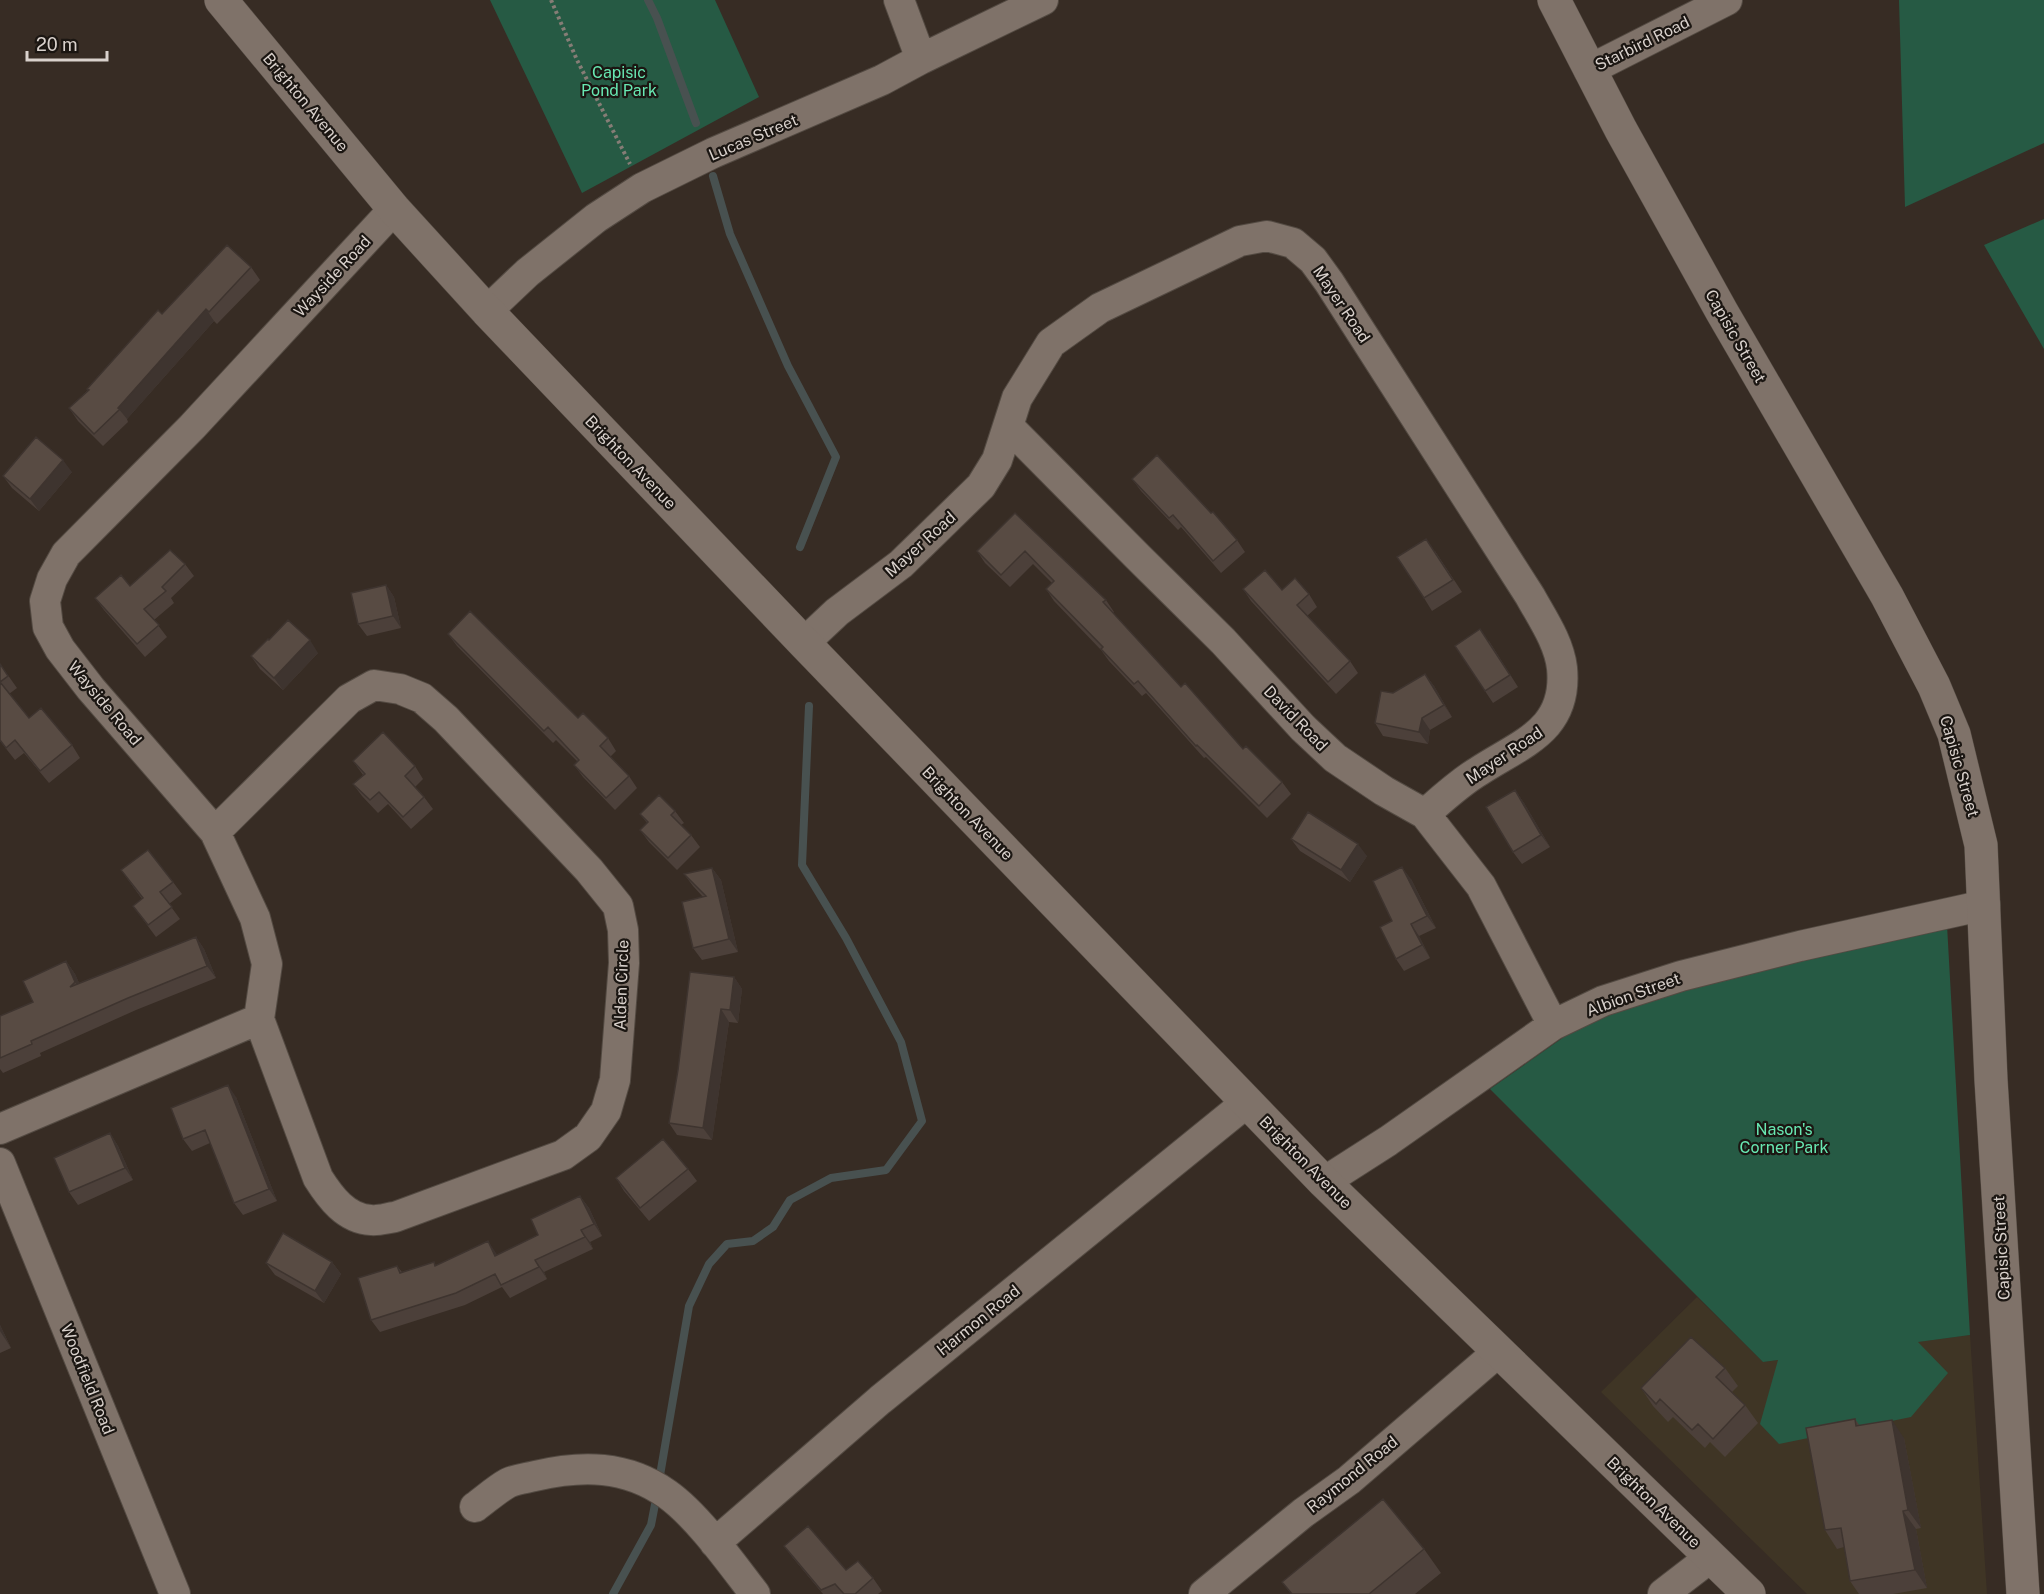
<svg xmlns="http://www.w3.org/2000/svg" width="2044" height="1594" viewBox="0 0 2044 1594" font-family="'Public Sans',sans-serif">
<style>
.education{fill:#3f3525}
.green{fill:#265a44}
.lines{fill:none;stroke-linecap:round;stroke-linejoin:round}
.stream{stroke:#485150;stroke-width:8}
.street-casing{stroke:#534a42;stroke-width:32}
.secondary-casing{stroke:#534a42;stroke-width:34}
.path{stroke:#867d76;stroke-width:4;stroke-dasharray:3 3;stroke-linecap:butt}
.street{stroke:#7f7269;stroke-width:30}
.secondary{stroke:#7f7269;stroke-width:33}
.wall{fill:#4c403a}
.shaded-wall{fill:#3e342f}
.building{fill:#584b43;stroke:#3e342f;stroke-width:1.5}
.labels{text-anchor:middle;stroke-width:4.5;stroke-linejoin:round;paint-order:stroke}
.street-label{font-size:16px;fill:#d9d1cc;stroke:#1b1612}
.park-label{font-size:16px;fill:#68e8b2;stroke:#1b1612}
</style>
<rect width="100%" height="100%" fill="#372c24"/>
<path class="education" d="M 1697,1297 L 1763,1362 L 1970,1335 L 1987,1594 L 1807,1594 L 1601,1392 Z"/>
<path class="green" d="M 490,0 L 715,0 L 759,97 L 582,193 Z
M 1899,0 L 2044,0 L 2044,143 L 1905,207 Z
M 2044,219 L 2044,349 L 1984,245 Z
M 1947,925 L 1970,1335 L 1918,1342 L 1948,1373 L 1911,1417 L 1779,1444 L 1760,1424 L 1778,1360 L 1763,1362 L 1490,1089 L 1591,1018 L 1636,997 Z"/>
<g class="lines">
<path class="stream" d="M 648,0 L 657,18 L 696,123
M 713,176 L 730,234 L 788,366 L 836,457 L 800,547
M 659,1481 L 689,1306 L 709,1264 L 727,1244 L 753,1241 L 773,1227 L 790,1200 L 831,1178 L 886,1170 L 922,1121 L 901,1042 L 846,938 L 802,865 L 809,706
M 613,1594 L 651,1525 L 657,1494"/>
<g class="street-casing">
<path id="street" d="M 899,0 L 921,59
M 1589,70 L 1727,0
M 487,311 L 527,273 L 596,218 L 642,188 L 713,153 L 882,80 L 921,59 L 1043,0
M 1008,426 L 1138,557 L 1223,641 L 1303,728 L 1335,758 L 1384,791 L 1425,814 L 1481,886 L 1553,1025
M 804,643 L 837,612 L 901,564 L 981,486 L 997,460 L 1017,398 L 1051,343 L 1100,308 L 1240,241 L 1267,236 L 1293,243 L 1313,260 L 1329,282 L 1530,596 C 1542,618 1559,642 1562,668 C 1568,730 1522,743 1479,771 C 1459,783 1442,799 1425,814
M 215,832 L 349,699 L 374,685 L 400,689 L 422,698 L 446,719 L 589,870 L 618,906 L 623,930 L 624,963 L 615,1080 L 606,1111 L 588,1137 L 563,1155 L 395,1217 C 387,1218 378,1221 371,1220 C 346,1219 330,1197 318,1178 L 259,1019
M 0,1129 L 259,1019 L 267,964 L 255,918 L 215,832 L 91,689 L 60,649 L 48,627 L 45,601 L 52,579 L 66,554 L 192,427 L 394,209
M 0,1163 L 175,1594
M 1324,1182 L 1388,1141 L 1553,1025 L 1603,1001 L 1681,976 L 1800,946 L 1985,905
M 475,1507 C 486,1499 497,1489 508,1483 C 516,1479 527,1478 535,1476 C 582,1465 626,1465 667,1494 C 698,1516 731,1563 755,1594
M 715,1543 L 880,1400 L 1246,1103
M 1204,1594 L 1303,1513 L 1349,1480 L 1498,1352
M 1663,1594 L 1711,1557"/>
</g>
<g class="secondary-casing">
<path id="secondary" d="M 221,0 L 394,209 L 487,311 L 804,643 L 1324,1182 L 1749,1594
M 1554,0 L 1621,130 L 1722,312 L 1887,596 L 1934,686 L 1954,734 L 1981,845 L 1991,1080 L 2023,1594"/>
</g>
<path class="path" d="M 551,0 L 577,60 L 630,164"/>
<use href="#street" class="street"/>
<use href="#secondary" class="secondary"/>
</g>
<path class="wall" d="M 251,267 L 260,280 L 217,324 L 214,321 L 127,419 L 128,422 L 103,446 L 78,421 L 69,408 L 88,390 L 162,314 Z
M 72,472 L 39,511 L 12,488 L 3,476 Z
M 1132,479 L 1211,513 L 1237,540 L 1245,552 L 1221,573 L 1181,527 L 1178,530 L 1141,491 Z
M 1015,513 L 1106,600 L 1114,612 L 1113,613 L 1181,687 L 1243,749 L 1282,782 L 1291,794 L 1267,818 L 1206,757 L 1204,758 L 1146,693 L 1142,696 L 1109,661 L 1101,650 L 1054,601 L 1046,589 L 1052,583 L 1033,564 L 1010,587 L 985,563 L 977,551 Z
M 1435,551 L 1462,592 L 1432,611 L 1424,598 Z
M 185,564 L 194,576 L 171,598 L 174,603 L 154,620 L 167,637 L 145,657 L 104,610 L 95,598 L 130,586 Z
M 386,585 L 394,597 L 401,628 L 367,636 L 358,624 Z
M 1243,589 L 1282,590 L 1309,594 L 1317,607 L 1307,616 L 1350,661 L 1358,673 L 1336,694 L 1251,601 Z
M 448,634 L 578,718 L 608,738 L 616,751 L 610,757 L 629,776 L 637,788 L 615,810 L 583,777 L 574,765 L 578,762 L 556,740 L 553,743 L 457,646 Z
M 1489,641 L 1518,687 L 1493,703 L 1455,646 Z
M 318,653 L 283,690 L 260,669 L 251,656 Z
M 0,664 L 17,688 L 9,694 L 29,718 L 72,745 L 80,758 L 49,783 L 24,753 L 15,760 L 0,741 Z
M 1425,674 L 1434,686 L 1452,717 L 1430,730 L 1428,744 L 1383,736 L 1375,723 L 1393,693 Z
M 353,761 L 415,766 L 423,779 L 415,787 L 424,797 L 433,809 L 411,829 L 388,804 L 378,813 L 362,796 L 353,784 L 363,775 Z
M 1515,790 L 1524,803 L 1550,847 L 1522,864 L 1513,852 Z
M 675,811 L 684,823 L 681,825 L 691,835 L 700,847 L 677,870 L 649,842 L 640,830 L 647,823 L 640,814 Z
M 1291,839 L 1367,856 L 1350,882 L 1300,851 Z
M 712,868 L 721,880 L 738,952 L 702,960 L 693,948 L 703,897 L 693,886 L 684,874 Z
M 121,870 L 173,882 L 182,894 L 169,904 L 180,919 L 156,937 L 133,906 L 142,899 Z
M 1411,879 L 1436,928 L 1419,936 L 1430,958 L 1404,971 L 1396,959 L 1392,921 Z
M 196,937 L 204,949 L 216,978 L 136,1010 L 40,1053 L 41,1056 L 3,1073 L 0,1069 L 0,1016 L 33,1002 L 66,961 L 75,974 L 79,983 Z
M 734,977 L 742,989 L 738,1023 L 729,1022 L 712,1140 L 677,1135 L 669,1123 Z
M 236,1097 L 277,1201 L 243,1215 L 234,1203 L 210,1143 L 192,1151 L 183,1139 Z
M 110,1133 L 118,1146 L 133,1180 L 78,1205 L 69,1192 Z
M 688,1169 L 697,1181 L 649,1221 L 624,1191 L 616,1178 Z
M 580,1196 L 589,1208 L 602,1236 L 590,1242 L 593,1249 L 544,1272 L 547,1279 L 510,1298 L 502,1287 L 465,1305 L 380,1332 L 371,1320 L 397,1266 L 402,1272 L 434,1262 L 436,1266 L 497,1255 L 538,1235 Z
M 332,1262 L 341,1274 L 324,1303 L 275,1275 L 266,1263 Z
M 0,1325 L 11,1348 L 0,1353 Z
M 1725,1368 L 1738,1386 L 1732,1392 L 1745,1405 L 1758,1423 L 1725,1457 L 1710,1442 L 1705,1448 L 1673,1417 L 1668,1422 L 1653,1406 L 1641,1388 Z
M 1855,1419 L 1860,1426 L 1904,1438 L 1921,1528 L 1916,1529 L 1927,1588 L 1893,1594 L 1859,1594 L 1850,1581 L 1844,1547 L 1837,1549 L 1825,1530 Z
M 784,1546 L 846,1570 L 873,1578 L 882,1591 L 878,1594 L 823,1594 L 793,1558 Z
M 1424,1549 L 1441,1573 L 1415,1594 L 1291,1594 L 1282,1582 Z"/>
<path class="shaded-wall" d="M 206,309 L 214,321 L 127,419 L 118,408 Z
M 63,460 L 72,472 L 39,511 L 30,499 Z
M 386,585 L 394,597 L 401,628 L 393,616 Z
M 310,640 L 318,653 L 283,690 L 274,678 Z
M 1425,674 L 1434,686 L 1452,717 L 1444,705 Z
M 1422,718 L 1430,730 L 1428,744 L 1419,732 Z
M 1515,790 L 1524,803 L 1550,847 L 1541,835 Z
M 1358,844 L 1367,856 L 1350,882 L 1341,870 Z
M 1402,867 L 1411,879 L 1436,928 L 1427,916 Z
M 712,868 L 721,880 L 738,952 L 729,939 Z
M 1411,924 L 1419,936 L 1430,958 L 1422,945 Z
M 196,937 L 204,949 L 216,978 L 207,966 Z
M 66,961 L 75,974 L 84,994 L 75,982 Z
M 734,977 L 742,989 L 738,1023 L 730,1010 Z
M 721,1009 L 729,1022 L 712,1140 L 703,1128 Z
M 228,1085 L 236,1097 L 277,1201 L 269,1189 Z
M 110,1133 L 118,1146 L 133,1180 L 125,1168 Z
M 580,1196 L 589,1208 L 602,1236 L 594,1224 Z
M 581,1230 L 590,1242 L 593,1249 L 585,1237 Z
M 488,1241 L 496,1253 L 504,1268 L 495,1256 Z
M 535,1260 L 544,1272 L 547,1279 L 539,1267 Z
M 332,1262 L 341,1274 L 324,1303 L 315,1291 Z
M 0,1325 L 11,1348 L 0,1331 Z
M 1892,1420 L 1904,1438 L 1921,1528 L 1908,1510 Z
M 1903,1511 L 1916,1529 L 1927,1588 L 1915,1570 Z"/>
<path class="building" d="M 227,245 L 251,267 L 209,312 L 206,309 L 118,408 L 120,409 L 94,434 L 69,408 L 89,390 L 87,389 L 158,310 L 162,314 Z
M 36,437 L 63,460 L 30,499 L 3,476 Z
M 1157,455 L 1211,513 L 1213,512 L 1237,540 L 1213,561 L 1173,515 L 1169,518 L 1132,479 Z
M 1015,513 L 1106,600 L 1103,602 L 1181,687 L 1185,683 L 1243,749 L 1246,746 L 1282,782 L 1259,806 L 1197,745 L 1196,746 L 1138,681 L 1134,684 L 1101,649 L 1103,647 L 1046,589 L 1054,581 L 1025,551 L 1001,575 L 977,551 Z
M 1426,539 L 1453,580 L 1424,598 L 1397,557 Z
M 170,550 L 185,564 L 162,587 L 166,591 L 144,609 L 159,625 L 137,644 L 95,598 L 121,575 L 130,586 Z
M 1265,570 L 1282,590 L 1295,578 L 1309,594 L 1297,605 L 1350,661 L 1328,682 L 1243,589 Z
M 386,585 L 393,616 L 358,624 L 351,593 Z
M 470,611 L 578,718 L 583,713 L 608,738 L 600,746 L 629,776 L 606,798 L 574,765 L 579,760 L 548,727 L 544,731 L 448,634 Z
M 288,620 L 310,640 L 274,678 L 251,656 L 268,639 L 269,640 Z
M 1480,629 L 1510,675 L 1485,691 L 1455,646 Z
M 0,664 L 8,676 L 0,682 Z
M 1425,674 L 1444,705 L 1422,718 L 1419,732 L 1375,723 L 1381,691 L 1393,693 Z
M 0,682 L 29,718 L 41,708 L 72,745 L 40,771 L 15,740 L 6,748 L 0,740 Z
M 383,732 L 415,766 L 405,776 L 424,797 L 403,817 L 379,792 L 370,800 L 353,784 L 365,774 L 353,761 Z
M 1515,790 L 1541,835 L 1513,852 L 1486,807 Z
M 659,795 L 675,811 L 671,815 L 691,835 L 668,858 L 640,830 L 648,822 L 640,814 Z
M 1308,812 L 1358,844 L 1341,870 L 1291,839 Z
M 148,850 L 173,882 L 160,892 L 172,907 L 148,925 L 133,906 L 143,898 L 121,870 Z
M 1402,867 L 1427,916 L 1411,924 L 1422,945 L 1396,959 L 1380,927 L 1392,921 L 1373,881 Z
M 712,868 L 729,939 L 693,948 L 682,902 L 706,896 L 684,874 Z
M 196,937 L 207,966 L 128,998 L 31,1041 L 32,1044 L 0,1058 L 0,1016 L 33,1002 L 23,981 L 66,961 L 75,982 L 70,987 Z
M 690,972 L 734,977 L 730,1010 L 721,1009 L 703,1128 L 669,1123 L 678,1070 Z
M 228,1085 L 269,1189 L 234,1203 L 205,1130 L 183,1139 L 171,1108 Z
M 110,1133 L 125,1168 L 69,1192 L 54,1158 Z
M 663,1139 L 688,1169 L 640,1208 L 616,1178 Z
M 580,1196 L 594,1224 L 581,1230 L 585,1237 L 535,1260 L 539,1267 L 501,1285 L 495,1274 L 456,1293 L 371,1320 L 358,1278 L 397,1266 L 400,1273 L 434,1262 L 435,1266 L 488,1241 L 495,1256 L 538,1235 L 531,1219 Z
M 283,1233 L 332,1262 L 315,1291 L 266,1263 Z
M 1691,1337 L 1725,1368 L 1716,1377 L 1745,1405 L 1713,1439 L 1698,1424 L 1692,1430 L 1660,1399 L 1656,1404 L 1641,1388 Z
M 1855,1419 L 1856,1426 L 1892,1420 L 1908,1510 L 1903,1511 L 1915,1570 L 1850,1581 L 1841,1528 L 1825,1530 L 1806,1428 Z
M 1383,1499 L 1424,1549 L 1369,1594 L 1292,1594 L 1282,1582 Z
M 808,1526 L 846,1570 L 858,1561 L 873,1578 L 855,1594 L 844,1594 L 835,1584 L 821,1590 L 784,1546 Z"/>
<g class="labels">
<g class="street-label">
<text transform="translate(1642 43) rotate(-26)" y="6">Starbird Road</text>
<text transform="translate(306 102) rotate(50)" y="6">Brighton Avenue</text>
<text transform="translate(753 137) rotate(-23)" y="6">Lucas Street</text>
<text transform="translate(332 276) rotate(-47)" y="6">Wayside Road</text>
<text transform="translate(1342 304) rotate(56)" y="6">Mayer Road</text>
<text transform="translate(1736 336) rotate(60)" y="6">Capisic Street</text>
<text transform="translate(631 462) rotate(46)" y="6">Brighton Avenue</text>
<text transform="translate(920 544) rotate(-42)" y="6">Mayer Road</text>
<text transform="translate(105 703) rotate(50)" y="6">Wayside Road</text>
<text transform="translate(1296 718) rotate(46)" y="6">David Road</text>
<text transform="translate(1504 755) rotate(-34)" y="6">Mayer Road</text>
<text transform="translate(1960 766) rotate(74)" y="6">Capisic Street</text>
<text transform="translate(968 813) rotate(46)" y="6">Brighton Avenue</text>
<text transform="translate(621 985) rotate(-88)" y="6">Alden Circle</text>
<text transform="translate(1633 994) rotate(-20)" y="6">Albion Street</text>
<text transform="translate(1306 1162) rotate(45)" y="6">Brighton Avenue</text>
<text transform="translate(2001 1248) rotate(-93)" y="6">Capisic Street</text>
<text transform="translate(978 1320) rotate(-39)" y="6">Harmon Road</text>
<text transform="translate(88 1379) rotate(68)" y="6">Woodfield Road</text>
<text transform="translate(1352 1474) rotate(-39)" y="6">Raymond Road</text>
<text transform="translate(1654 1502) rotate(44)" y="6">Brighton Avenue</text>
</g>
<g class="park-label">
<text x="619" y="78">Capisic<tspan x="619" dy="18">Pond Park</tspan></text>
<text x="1784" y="1135">Nason's<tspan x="1784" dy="18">Corner Park</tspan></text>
</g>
</g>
<path d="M27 51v9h80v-9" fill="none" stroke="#d9d1cc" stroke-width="3"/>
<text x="36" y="51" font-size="18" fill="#d9d1cc" stroke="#1b1612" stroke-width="4.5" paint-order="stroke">20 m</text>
</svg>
